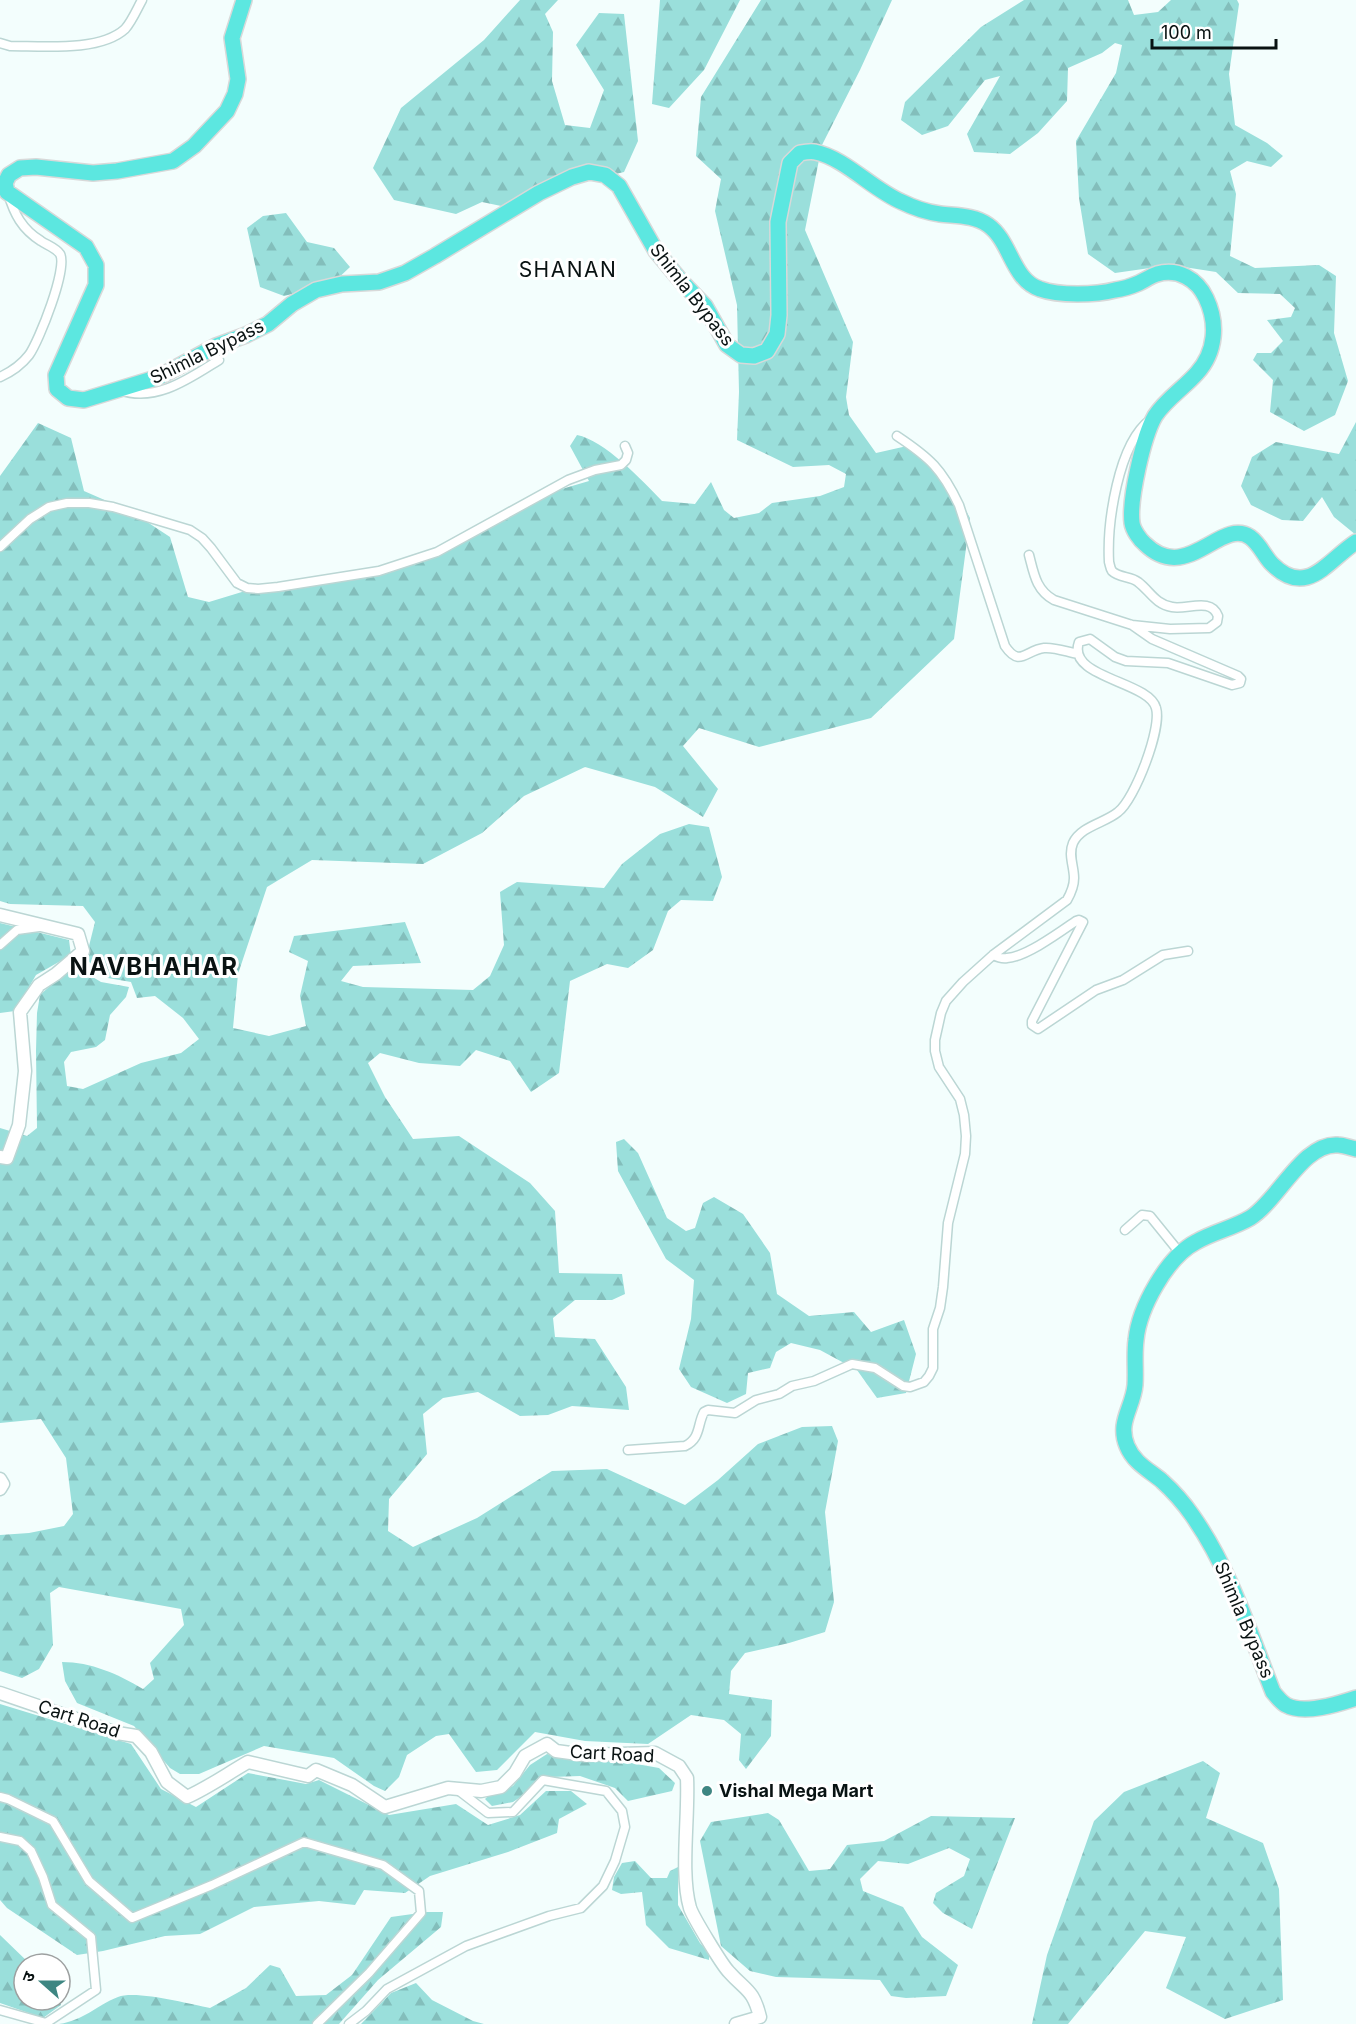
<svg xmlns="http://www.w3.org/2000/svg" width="1356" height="2024" viewBox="0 0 1356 2024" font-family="Inter,'Noto Sans Devanagari',sans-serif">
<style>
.forest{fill:url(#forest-firs)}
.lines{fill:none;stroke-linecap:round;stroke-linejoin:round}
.street-casing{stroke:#bbd6d4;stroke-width:11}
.secondary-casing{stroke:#bbd6d4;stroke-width:15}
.highway-casing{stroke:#d8d9d9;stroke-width:18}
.street{stroke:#fff;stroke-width:8}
.secondary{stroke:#fff;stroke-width:12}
.highway{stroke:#5ce7e0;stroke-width:15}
.poi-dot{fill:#3e8682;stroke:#fff;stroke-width:2}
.labels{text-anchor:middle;stroke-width:6;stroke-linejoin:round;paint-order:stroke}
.street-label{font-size:18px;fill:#091212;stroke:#fff}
.poi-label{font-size:18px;font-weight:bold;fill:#091212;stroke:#fff;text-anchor:start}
.quarter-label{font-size:21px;letter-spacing:1.5px;fill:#091212;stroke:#fff}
.district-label{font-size:24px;font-weight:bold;letter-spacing:1.5px;fill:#091212;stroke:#fff}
</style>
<defs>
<pattern id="forest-firs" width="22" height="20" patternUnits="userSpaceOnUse" patternTransform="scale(1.5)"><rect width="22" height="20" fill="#9adfdb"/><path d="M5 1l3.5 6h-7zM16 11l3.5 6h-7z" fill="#83bebb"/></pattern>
</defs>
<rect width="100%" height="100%" fill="#f3fefd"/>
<path class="forest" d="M 520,0 L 558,0 L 545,14 L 553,32 L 552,81 L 565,125 L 590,128 L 604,90 L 576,45 L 599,13 L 624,14 L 638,141 L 624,172 L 548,190 L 506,207 L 482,202 L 456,214 L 394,200 L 373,168 L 401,108 L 484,40 Z
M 660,0 L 740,0 L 704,70 L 669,108 L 652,104 Z
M 761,0 L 892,0 L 860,70 L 822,145 L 805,230 L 853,342 L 846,397 L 849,415 L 876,453 L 916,444 L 943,469 L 970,518 L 954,639 L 871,718 L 759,747 L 699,728 L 683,746 L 718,789 L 703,817 L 655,787 L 585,767 L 524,796 L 482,833 L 423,864 L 312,860 L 267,887 L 238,974 L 233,1028 L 269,1036 L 306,1026 L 300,996 L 308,961 L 289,952 L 294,936 L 405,922 L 421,963 L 353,966 L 341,981 L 363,987 L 473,990 L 490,976 L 504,945 L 500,892 L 517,882 L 604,888 L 622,864 L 660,834 L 689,824 L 709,827 L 722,877 L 713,901 L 681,900 L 668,911 L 653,950 L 628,968 L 607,964 L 570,981 L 559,1073 L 531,1092 L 510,1061 L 476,1050 L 460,1066 L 419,1063 L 380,1053 L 368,1063 L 385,1097 L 413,1139 L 459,1136 L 530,1183 L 555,1211 L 559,1273 L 622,1274 L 625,1294 L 612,1300 L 575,1300 L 553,1318 L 555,1337 L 595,1339 L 626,1387 L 629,1410 L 572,1406 L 548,1415 L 520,1416 L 478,1392 L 443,1398 L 423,1414 L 427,1454 L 389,1499 L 388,1531 L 413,1547 L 477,1518 L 552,1471 L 607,1469 L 685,1505 L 718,1480 L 758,1444 L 802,1427 L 832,1426 L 838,1441 L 825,1512 L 834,1602 L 825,1632 L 789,1643 L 745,1653 L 731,1671 L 729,1694 L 772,1700 L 771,1736 L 746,1769 L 739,1760 L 741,1734 L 724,1720 L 691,1715 L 648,1744 L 585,1741 L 535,1732 L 497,1770 L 476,1772 L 449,1734 L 436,1736 L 407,1755 L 399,1777 L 385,1791 L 374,1786 L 334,1758 L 264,1746 L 199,1774 L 180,1774 L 170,1768 L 134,1726 L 77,1703 L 65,1681 L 62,1662 C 91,1662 118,1674 143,1689 L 154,1679 L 150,1663 L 184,1625 L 181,1609 L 59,1587 L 50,1593 L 53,1645 L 39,1669 L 22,1678 L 0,1671 L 0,1535 L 29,1533 L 64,1526 L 73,1514 L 66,1458 L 41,1419 L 0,1423 L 0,1128 L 27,1136 L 37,1128 L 36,1051 L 37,1013 L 40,995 L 61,976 L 76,967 L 101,982 L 129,987 L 126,997 L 110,1015 L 105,1040 L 96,1047 L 71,1052 L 64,1062 L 67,1086 L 83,1089 L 141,1063 L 181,1053 L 199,1039 L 183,1018 L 155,996 L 137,998 L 131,982 L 102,977 L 86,958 L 95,922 L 83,906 L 10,904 L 0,901 L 0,476 L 38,423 L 71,438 L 84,491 L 132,512 L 170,537 L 188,597 L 209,602 L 255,588 L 325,584 L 424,561 L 555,491 L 589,481 L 570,446 L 577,435 C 604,440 642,480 662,501 L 695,504 L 711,482 L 724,510 L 734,518 L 759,513 L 772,503 L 820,496 L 844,487 L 846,474 L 829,465 L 793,467 L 737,440 L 739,392 L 737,305 L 715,211 L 721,179 L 696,156 L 701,97 Z
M 1024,0 L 1128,0 L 1134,15 L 1158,12 L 1171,0 L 1237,0 L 1239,4 L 1229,74 L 1235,125 L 1267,143 L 1283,156 L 1271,167 L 1247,161 L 1230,171 L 1236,194 L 1230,256 L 1255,268 L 1319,265 L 1336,276 L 1334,333 L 1348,381 L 1335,415 L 1304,431 L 1270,412 L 1273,380 L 1253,360 L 1257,353 L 1271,353 L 1283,341 L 1267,320 L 1291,317 L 1295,308 L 1280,294 L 1238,293 L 1216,272 L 1171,265 L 1115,273 L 1088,254 L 1079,198 L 1076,141 L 1116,73 L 1122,45 L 1115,43 L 1102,53 L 1068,68 L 1067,101 L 1038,133 L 1010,154 L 974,152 L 967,134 L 1000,76 L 985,80 L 948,126 L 922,135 L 901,120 L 905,102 L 981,27 Z
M 286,213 L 307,242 L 334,248 L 350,267 L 332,284 L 284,296 L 260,287 L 247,228 L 263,216 Z
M 1356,422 L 1356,535 L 1334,517 L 1322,497 L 1303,521 L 1282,520 L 1251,505 L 1241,486 L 1252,457 L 1276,442 L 1339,454 Z
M 0,923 L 69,940 L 71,955 L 36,975 L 15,1011 L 0,1013 Z
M 624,1139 L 638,1153 L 667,1218 L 686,1231 L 695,1228 L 703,1203 L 714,1197 L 743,1214 L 770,1253 L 777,1294 L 809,1316 L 854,1312 L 871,1332 L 904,1320 L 916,1354 L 906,1393 L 877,1398 L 857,1370 L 820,1350 L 791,1343 L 776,1352 L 770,1368 L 748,1373 L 746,1394 L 727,1403 L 691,1387 L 679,1369 L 691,1319 L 694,1280 L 666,1259 L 618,1171 L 616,1142 Z
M 0,1704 L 131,1744 L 161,1789 L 196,1807 L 248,1773 L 306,1784 L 319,1780 L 389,1815 L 456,1804 L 488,1825 L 520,1815 L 546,1791 L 571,1791 L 587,1804 L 559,1819 L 557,1833 L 508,1852 L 430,1876 L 405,1893 L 364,1890 L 355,1905 L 319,1901 L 254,1907 L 200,1934 L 165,1936 L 103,1951 L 77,1955 L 7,1908 L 0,1900 Z
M 547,1754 L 566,1758 L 620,1761 L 659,1768 L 675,1783 L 672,1791 L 628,1801 L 615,1788 L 580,1776 L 551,1777 L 513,1802 L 492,1806 L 485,1799 L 488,1796 L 513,1786 L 530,1765 Z
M 1203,1761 L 1220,1773 L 1206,1818 L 1263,1843 L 1279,1889 L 1283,2000 L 1225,2019 L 1166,1988 L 1186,1937 L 1145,1931 L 1068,2024 L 1032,2024 L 1047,1955 L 1094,1821 L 1124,1792 Z
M 768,1813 L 779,1820 L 809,1871 L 830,1869 L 847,1845 L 884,1841 L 931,1816 L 1015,1818 L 972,1929 L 943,1913 L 933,1903 L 936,1893 L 964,1876 L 970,1859 L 949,1848 L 908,1864 L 878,1861 L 860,1879 L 863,1891 L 903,1907 L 922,1937 L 958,1965 L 946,1996 L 906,1998 L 891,1996 L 880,1980 L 776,1977 L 750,1971 L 721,1946 L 700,1841 L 711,1822 Z
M 635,1861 L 651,1878 L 667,1878 L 670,1871 L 678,1867 L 678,1905 L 700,1943 L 709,1953 L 709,1960 L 669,1948 L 646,1925 L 642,1892 L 621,1894 L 612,1890 L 614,1877 L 622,1863 Z
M 427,1912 L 443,1912 L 441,1927 L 378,1980 L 339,2024 L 59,2024 C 85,2020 95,2006 118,1997 C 136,1990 189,2004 210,2008 L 246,1988 L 270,1965 L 280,1968 L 296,1996 L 326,1995 L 352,1975 L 391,1917 Z
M 0,1935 L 30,1964 L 24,1964 L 24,2000 L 59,2000 L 61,2005 L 43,2018 L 0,2003 Z
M 416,1983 L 432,2000 L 473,2021 L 484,2024 L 361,2024 L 391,1993 Z"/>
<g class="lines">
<g class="street-casing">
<path id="street" d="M 0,43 L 10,46 C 42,46 100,52 125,29 C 132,21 137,9 142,0
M 0,377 C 11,372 22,364 29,355 C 39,341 68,268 60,254 C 56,248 47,245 41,241 C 22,229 14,214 8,193
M 120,390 C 156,403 190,378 219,360
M 897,436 C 930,458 942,469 959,505 L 1005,646 C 1020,668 1026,650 1044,648 C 1055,647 1067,652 1078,654
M 0,547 L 30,519 L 49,507 L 67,503 L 89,503 L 113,507 L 190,530 L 202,538 L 211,548 L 237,583 L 247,588 L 258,589 L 278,587 L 379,571 L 437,552 L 568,480 L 595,470 L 621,465 L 626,460 L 628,453 L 625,446
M 1029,555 C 1034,574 1036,590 1054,600 L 1132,625 L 1170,629 L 1209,628 L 1217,622 L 1218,616 C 1211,597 1187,610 1172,607 C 1155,604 1150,591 1138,582 C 1131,576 1119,578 1112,571 C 1110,568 1110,565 1109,562 C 1107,523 1118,444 1150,420
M 0,945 L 17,930 L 39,927
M 993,955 C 997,957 1002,959 1007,958 C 1026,957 1060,932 1076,921 L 1079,920 L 1083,922 L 1032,1021 L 1032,1025 L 1038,1029 L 1096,990 L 1123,980 L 1163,955 L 1188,951
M 1125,1230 L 1142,1215 L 1150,1216 L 1180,1253
M 628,1450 L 685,1446 C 701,1438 697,1425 704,1412 L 708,1410 L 735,1413 L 756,1400 L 779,1394 L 792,1386 L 814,1381 L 852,1364 L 875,1368 L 903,1386 L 910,1387 L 924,1382 L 929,1376 L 933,1368 L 933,1329 L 940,1308 L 943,1287 L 948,1223 L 965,1154 L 966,1136 L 964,1115 L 960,1099 L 939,1067 L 935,1051 L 935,1040 L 941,1013 L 946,1001 L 963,982 L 993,955 L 1067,900 C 1071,893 1074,887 1074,878 C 1074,866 1068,855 1073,843 C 1081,826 1105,823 1118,812 C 1135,799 1162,728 1156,708 C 1149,681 1066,678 1079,642 L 1090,639 L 1115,657 L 1126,661 L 1168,663 L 1232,685 L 1240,683 L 1241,679 L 1238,676 L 1152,639 L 1132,625
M 0,1797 L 8,1799 L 53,1821 L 89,1881 L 132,1918 L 212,1885 L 304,1842 L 383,1865 L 419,1891 L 421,1913 L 369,1973 L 317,2024
M 0,1837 L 20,1841 L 31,1851 L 43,1877 L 52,1905 L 91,1937 L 96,1990 L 46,2023 L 0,2010
M 349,2024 L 366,2011 L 387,1989 L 466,1946 L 549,1916 L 581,1908 L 603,1886 L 615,1861 L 625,1827 L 622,1811 L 606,1791 L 543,1780 L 513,1812 L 488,1813 L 458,1790"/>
</g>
<g class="secondary-casing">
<path id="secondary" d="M 0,915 L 78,934 L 83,951 L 56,974 L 39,985 L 20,1012 L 25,1071 L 19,1125 L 7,1158 L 0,1157
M 0,1479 L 3,1484 L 0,1489
M 0,1693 L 117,1733 L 136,1736 L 151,1752 L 167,1782 L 187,1797 C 209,1787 227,1774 248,1762 L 308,1776 L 316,1770 L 352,1785 L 385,1807 L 448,1788 L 481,1791 L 501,1787 L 515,1773 L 525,1756 L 547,1744 L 556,1751 L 585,1755 L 655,1753 L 679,1766 L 687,1778 C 689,1816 680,1874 690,1908 C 693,1917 722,1965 729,1972 C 746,1991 753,1989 760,2017 L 736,2024"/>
</g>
<g class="highway-casing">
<path id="highway" d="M 244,0 L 232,38 L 238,79 L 235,94 L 227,111 L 194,146 L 173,161 L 117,171 L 93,173 L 36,167 L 20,168 L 9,175 L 5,183 L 7,192 L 86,247 L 96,265 L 96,285 L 56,375 L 57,389 L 68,398 L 84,400 L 159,377 L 216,346 L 246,335 L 268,324 L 292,304 L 316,290 L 342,284 L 379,282 L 405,273 L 435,256 L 539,193 L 572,177 L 589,172 L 605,175 L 619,186 L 656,251 L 681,281 L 705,306 L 727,345 L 741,355 L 754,356 L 767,351 L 777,334 L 779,315 L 778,222 L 790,163 L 800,153 C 805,152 811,151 815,152 C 845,158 873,190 902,202 C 914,208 926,212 940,214 C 956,216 974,215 988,225 C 1011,241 1012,280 1040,289 C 1059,296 1096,295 1115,290 C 1123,289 1132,286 1139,283 C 1145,280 1151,276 1157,274 C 1178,268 1197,279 1206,298 C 1218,323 1216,352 1197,373 C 1184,388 1166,399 1155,416 C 1143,437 1129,500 1132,523 C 1133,530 1140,540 1145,544 C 1187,585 1221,517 1250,537 C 1260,544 1264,556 1272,564 C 1307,599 1328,560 1356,542
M 1356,1149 C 1350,1148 1344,1145 1338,1145 C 1303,1142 1278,1201 1250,1218 C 1233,1228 1213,1232 1196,1242 C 1167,1257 1139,1308 1136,1340 C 1134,1355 1136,1370 1135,1385 C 1133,1408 1117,1422 1127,1446 C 1134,1463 1149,1470 1162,1481 C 1173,1491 1183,1502 1192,1515 C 1230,1569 1249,1631 1273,1692 C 1277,1697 1281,1702 1286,1705 C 1304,1715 1338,1704 1356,1698"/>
</g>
<use href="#street" class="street"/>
<use href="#secondary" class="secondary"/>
<use href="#highway" class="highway"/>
</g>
<circle class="poi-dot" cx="707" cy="1791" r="6"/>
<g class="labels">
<g class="street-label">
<text transform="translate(692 295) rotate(52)" y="6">Shimla Bypass</text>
<text transform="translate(207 352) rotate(-26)" y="6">Shimla Bypass</text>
<text transform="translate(1244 1620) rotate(67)" y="6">Shimla Bypass</text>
<text transform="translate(79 1719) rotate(18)" y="6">Cart Road</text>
<text transform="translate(612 1754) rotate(3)" y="6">Cart Road</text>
</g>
<g class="poi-label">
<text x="719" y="1797">Vishal Mega Mart</text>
</g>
<g class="quarter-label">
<text x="568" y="277">SHANAN</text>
</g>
<g class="district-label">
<text x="154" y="975">NAVBHAHAR</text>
</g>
</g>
<g transform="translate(42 1982) rotate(291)"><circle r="28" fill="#ffffff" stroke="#9da0a0" stroke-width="1.5"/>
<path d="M0-4.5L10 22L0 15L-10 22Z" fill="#3e8682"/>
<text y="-9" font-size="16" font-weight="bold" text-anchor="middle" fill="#091212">उ</text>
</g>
<path d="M1152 39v9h124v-9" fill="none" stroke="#091212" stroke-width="3"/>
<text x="1161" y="39" font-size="18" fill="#091212" stroke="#ffffff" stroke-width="4.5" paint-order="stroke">100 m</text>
</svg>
